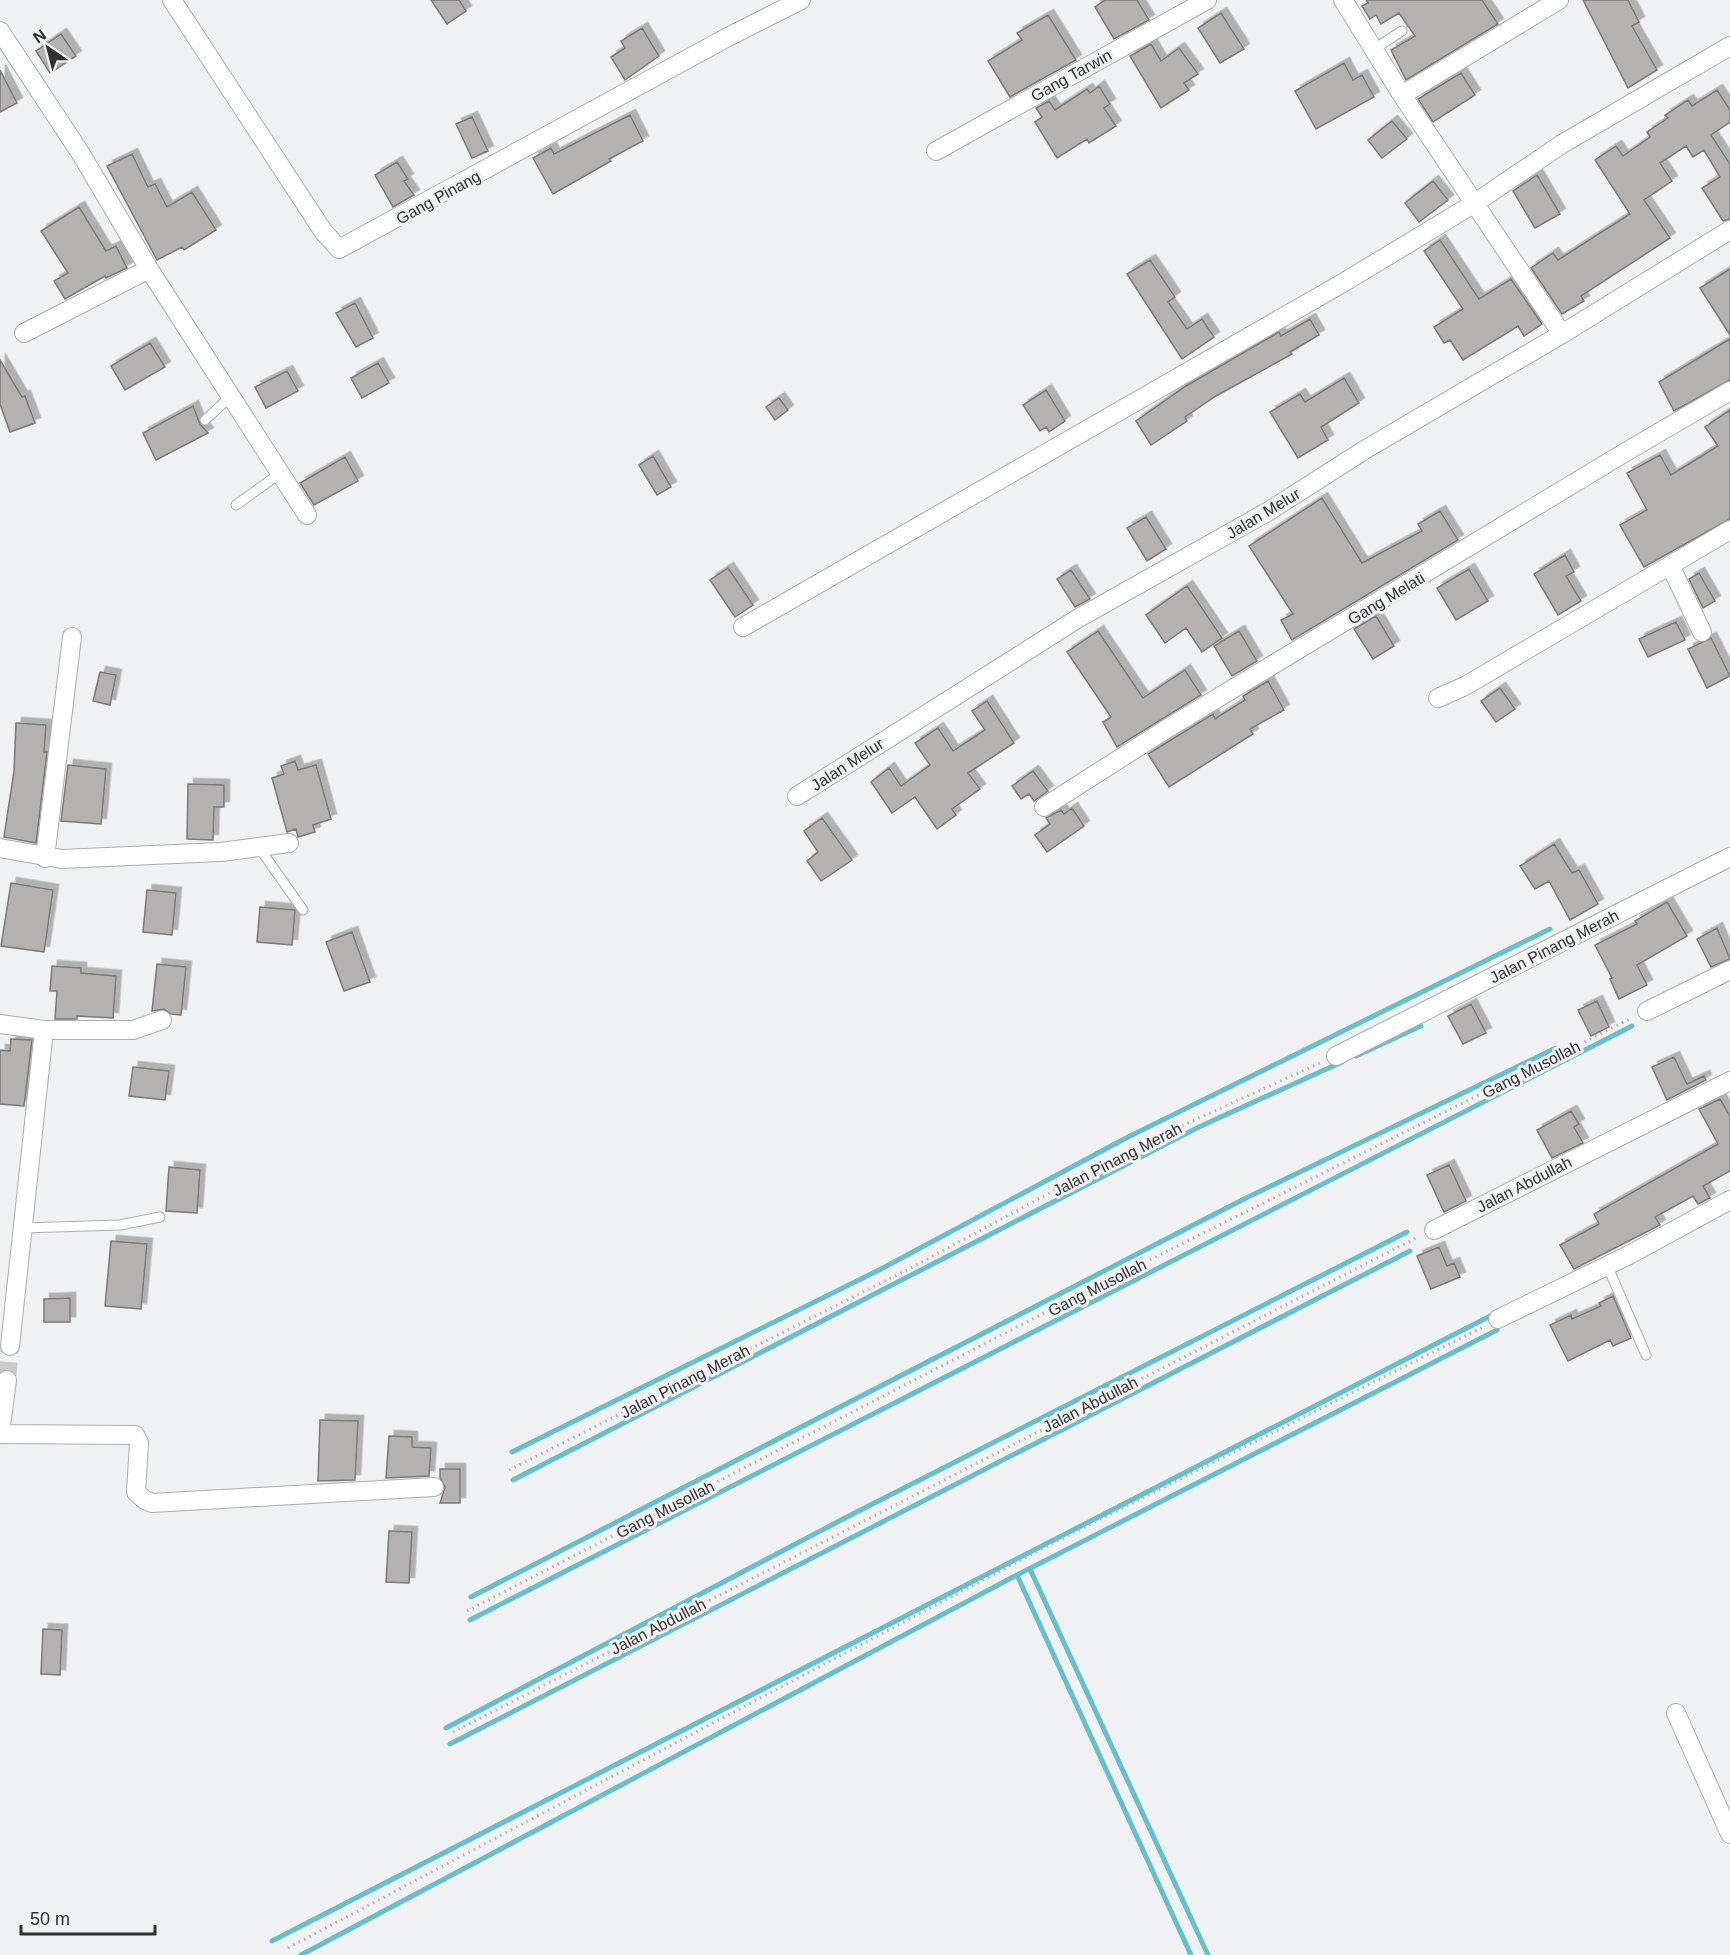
<svg xmlns="http://www.w3.org/2000/svg" width="1730" height="1955" viewBox="0 0 1730 1955" font-family="Helvetica,sans-serif">
<style>
.lines{fill:none;stroke-linecap:round;stroke-linejoin:round}
.stream{stroke:#67c0c8;stroke-width:5}
.building{fill:#b4b2b1;stroke:#7b7978;stroke-width:1.5;filter:url(#shadow)}
.minor-tunnel{stroke:#cacacb;stroke-width:18;stroke-dasharray:18 9;stroke-linecap:butt}
.service-casing{stroke:#abacad;stroke-width:11}
.minor-casing{stroke:#abacad;stroke-width:20}
.path{stroke:#b0b1b2;stroke-width:3;stroke-dasharray:1.5 4.5;stroke-linecap:butt}
.service{stroke:#fff;stroke-width:9}
.minor{stroke:#fff;stroke-width:18}
.labels{text-anchor:middle;stroke-width:6;stroke-linejoin:round;paint-order:stroke}
.street-label{font-size:16px;fill:#303031;stroke:#f0f1f2}
</style>
<defs>
<filter id="shadow"><feDropShadow dx="5.5" dy="-5.5" stdDeviation="0" flood-color="#0004"/></filter>
</defs>
<rect width="100%" height="100%" fill="#f0f1f2"/>
<g class="lines">
<path class="stream" d="M 1356,1056 L 1421,1026
M 512,1452 L 881,1269 L 1128,1137 L 1550,929
M 513,1480 L 1199,1127 L 1342,1062
M 1030,1569 L 1208,1955
M 1017,1575 L 1191,1955
M 471,1597 L 1244,1199 L 1556,1048
M 470,1620 L 1632,1026
M 446,1728 L 845,1518 L 1407,1232
M 450,1744 L 1410,1251
M 272,1941 L 1496,1313
M 301,1955 L 1017,1575 L 1497,1330"/>
</g>
<path class="building" d="M 431,0 L 459,0 L 466,11 L 447,24 Z
M 1105,0 L 1137,0 L 1149,20 L 1114,39 L 1095,7 Z
M 1366,0 L 1482,0 L 1498,24 L 1406,80 L 1391,50 L 1415,36 L 1399,13 L 1381,24 L 1376,15 L 1370,19 L 1362,6 L 1368,3 Z
M 1583,0 L 1628,0 L 1639,22 L 1632,26 L 1657,70 L 1628,88 Z
M 1221,13 L 1244,49 L 1220,63 L 1198,28 Z
M 1048,15 L 1076,60 L 1010,97 L 988,61 L 1022,40 L 1017,33 Z
M 642,28 L 659,56 L 625,80 L 611,57 L 625,48 L 621,41 Z
M 61,34 L 76,56 L 50,73 L 36,51 Z
M 1151,44 L 1161,61 L 1179,48 L 1198,74 L 1184,83 L 1189,90 L 1161,108 L 1130,56 Z
M 1344,63 L 1353,80 L 1362,75 L 1374,97 L 1316,129 L 1295,91 Z
M 0,70 L 17,103 L 0,112 Z
M 1461,73 L 1475,95 L 1433,122 L 1418,99 Z
M 1099,86 L 1110,104 L 1104,108 L 1116,126 L 1089,143 L 1087,139 L 1057,158 L 1035,122 L 1042,117 L 1036,108 L 1049,101 L 1055,110 L 1087,89 L 1090,93 Z
M 1717,90 L 1730,110 L 1730,122 L 1711,135 L 1730,164 L 1730,219 L 1723,221 L 1702,188 L 1720,177 L 1704,150 L 1693,157 L 1686,146 L 1660,163 L 1672,181 L 1644,200 L 1670,238 L 1581,296 L 1584,301 L 1562,314 L 1531,268 L 1553,253 L 1558,260 L 1630,214 L 1595,160 L 1616,146 L 1623,156 L 1650,137 L 1647,132 L 1668,118 L 1665,115 L 1688,100 L 1692,106 Z
M 630,115 L 643,141 L 609,159 L 611,161 L 553,194 L 533,158 L 551,148 L 554,154 Z
M 472,117 L 488,151 L 472,158 L 456,124 Z
M 1392,121 L 1407,139 L 1382,158 L 1368,140 Z
M 132,154 L 148,187 L 155,184 L 167,207 L 192,192 L 216,230 L 184,250 L 182,247 L 157,260 L 107,166 Z
M 397,162 L 408,179 L 404,181 L 414,195 L 393,207 L 375,175 Z
M 1537,175 L 1560,214 L 1535,228 L 1513,191 Z
M 1433,181 L 1448,200 L 1419,222 L 1405,203 Z
M 79,207 L 106,251 L 116,246 L 127,268 L 106,278 L 105,276 L 65,299 L 54,281 L 68,273 L 41,231 Z
M 1440,240 L 1479,299 L 1511,279 L 1542,324 L 1524,336 L 1518,326 L 1463,360 L 1450,340 L 1444,343 L 1434,327 L 1463,309 L 1424,251 Z
M 1150,260 L 1175,297 L 1168,302 L 1187,329 L 1202,319 L 1214,337 L 1182,359 L 1127,274 Z
M 1730,269 L 1730,335 L 1700,288 Z
M 355,303 L 373,338 L 356,347 L 336,313 Z
M 1310,319 L 1319,335 L 1290,352 L 1292,354 L 1216,396 L 1185,417 L 1187,421 L 1151,445 L 1136,421 L 1186,386 L 1279,332 L 1281,336 Z
M 1730,339 L 1730,380 L 1674,411 L 1659,382 Z
M 150,343 L 165,367 L 125,390 L 111,366 Z
M 0,360 L 22,397 L 25,396 L 35,423 L 10,432 L 0,404 Z
M 378,363 L 389,383 L 362,398 L 351,378 Z
M 287,371 L 298,391 L 266,408 L 255,387 Z
M 1344,378 L 1359,403 L 1321,427 L 1328,440 L 1298,458 L 1270,412 L 1300,394 L 1305,402 Z
M 1046,390 L 1065,421 L 1049,432 L 1046,427 L 1040,431 L 1023,405 Z
M 779,398 L 788,410 L 775,420 L 766,407 Z
M 193,406 L 200,424 L 208,433 L 156,460 L 143,433 Z
M 1730,410 L 1730,519 L 1644,567 L 1620,525 L 1647,510 L 1627,473 L 1660,455 L 1671,475 L 1718,446 L 1705,427 Z
M 653,456 L 671,487 L 657,495 L 639,465 Z
M 345,457 L 358,481 L 314,505 L 300,483 Z
M 1322,498 L 1362,563 L 1422,531 L 1418,524 L 1440,511 L 1458,540 L 1292,640 L 1281,620 L 1293,614 L 1249,546 Z
M 1146,517 L 1166,549 L 1147,561 L 1127,528 Z
M 1565,555 L 1574,572 L 1566,576 L 1581,601 L 1558,615 L 1534,574 Z
M 728,568 L 753,605 L 735,617 L 710,580 Z
M 1469,569 L 1488,601 L 1456,620 L 1437,588 Z
M 1071,570 L 1090,599 L 1075,607 L 1057,579 Z
M 1699,573 L 1715,601 L 1703,608 L 1689,579 Z
M 1187,586 L 1222,638 L 1202,652 L 1186,628 L 1165,643 L 1146,615 Z
M 1376,616 L 1394,646 L 1373,659 L 1354,629 Z
M 1676,622 L 1685,640 L 1648,657 L 1639,639 Z
M 1098,631 L 1143,698 L 1185,670 L 1201,695 L 1117,747 L 1103,722 L 1111,717 L 1067,652 Z
M 1239,631 L 1257,661 L 1232,676 L 1214,646 Z
M 1711,638 L 1730,676 L 1707,688 L 1688,649 Z
M 100,672 L 116,675 L 110,705 L 93,701 Z
M 1268,681 L 1284,710 L 1250,729 L 1253,734 L 1169,787 L 1148,754 L 1213,714 L 1215,719 L 1245,700 L 1243,696 Z
M 1500,688 L 1515,709 L 1496,722 L 1481,701 Z
M 987,701 L 1014,743 L 968,773 L 980,789 L 952,809 L 956,815 L 937,829 L 915,797 L 892,813 L 871,782 L 889,768 L 901,786 L 930,765 L 915,743 L 938,728 L 953,751 L 985,730 L 972,711 Z
M 16,723 L 46,725 L 44,752 L 47,752 L 36,843 L 4,837 L 14,771 Z
M 295,761 L 298,770 L 316,765 L 331,819 L 313,825 L 315,832 L 298,837 L 296,829 L 287,832 L 272,778 L 284,774 L 281,766 Z
M 68,765 L 106,769 L 101,824 L 61,821 Z
M 1033,771 L 1048,791 L 1034,801 L 1029,794 L 1021,799 L 1012,786 Z
M 188,784 L 224,785 L 224,807 L 214,807 L 213,840 L 187,839 Z
M 1072,808 L 1084,826 L 1047,852 L 1035,835 L 1050,824 L 1046,818 L 1061,810 L 1064,814 Z
M 822,818 L 852,860 L 821,881 L 807,861 L 818,852 L 804,831 Z
M 1554,844 L 1572,873 L 1579,870 L 1598,904 L 1570,920 L 1549,881 L 1535,889 L 1520,866 Z
M 11,883 L 53,890 L 44,952 L 1,946 Z
M 147,890 L 176,893 L 172,935 L 143,932 Z
M 1667,902 L 1687,936 L 1637,965 L 1647,985 L 1619,999 L 1610,979 L 1612,978 L 1595,945 L 1637,924 L 1635,921 Z
M 260,907 L 295,910 L 292,945 L 257,942 Z
M 1717,928 L 1730,959 L 1711,967 L 1697,939 Z
M 352,932 L 370,982 L 344,991 L 326,942 Z
M 157,964 L 186,967 L 181,1015 L 171,1014 L 164,1009 L 152,1011 Z
M 52,966 L 81,968 L 81,973 L 116,976 L 113,1018 L 77,1016 L 77,1019 L 55,1019 L 57,991 L 50,991 Z
M 1597,1001 L 1609,1027 L 1591,1036 L 1578,1010 Z
M 1471,1004 L 1486,1033 L 1463,1044 L 1448,1016 Z
M 11,1039 L 32,1040 L 24,1106 L 0,1104 L 0,1050 L 10,1051 Z
M 1674,1057 L 1687,1084 L 1704,1076 L 1706,1080 L 1667,1100 L 1652,1067 Z
M 133,1067 L 169,1071 L 165,1100 L 129,1096 Z
M 1720,1099 L 1730,1116 L 1730,1171 L 1703,1186 L 1710,1198 L 1698,1204 L 1693,1196 L 1655,1217 L 1660,1225 L 1574,1269 L 1560,1245 L 1599,1224 L 1594,1214 L 1718,1144 L 1699,1109 Z
M 1571,1111 L 1579,1124 L 1574,1127 L 1583,1143 L 1552,1158 L 1537,1130 Z
M 1449,1165 L 1466,1201 L 1444,1212 L 1427,1175 Z
M 169,1167 L 200,1170 L 197,1213 L 166,1211 Z
M 111,1241 L 147,1244 L 141,1309 L 105,1306 Z
M 1439,1247 L 1447,1266 L 1454,1263 L 1460,1277 L 1431,1289 L 1417,1256 Z
M 1613,1296 L 1631,1338 L 1613,1346 L 1610,1340 L 1568,1361 L 1550,1325 L 1571,1315 L 1572,1319 L 1601,1306 L 1599,1303 Z
M 70,1298 L 70,1322 L 44,1322 L 44,1299 Z
M 320,1420 L 358,1421 L 355,1480 L 318,1481 Z
M 389,1436 L 412,1437 L 412,1447 L 431,1448 L 429,1476 L 386,1478 Z
M 440,1469 L 460,1469 L 460,1503 L 440,1503 L 445,1487 L 440,1478 Z
M 389,1531 L 412,1532 L 409,1583 L 386,1582 Z
M 43,1629 L 62,1630 L 60,1675 L 41,1674 Z"/>
<g class="lines">
<path class="minor-tunnel" d="M 7,1380 L 10,1346"/>
<g class="service-casing">
<path id="service" d="M 1374,49 L 1402,31
M 205,420 L 230,397
M 236,505 L 279,474
M 260,849 L 303,910
M 22,1228 L 120,1225 L 160,1217
M 1607,1265 L 1646,1355"/>
</g>
<g class="minor-casing">
<path id="minor" d="M 172,0 L 323,231 L 339,249 L 726,38 L 801,0
M 1343,0 L 1402,95 L 1562,334
M 0,31 L 81,154 L 149,269 L 307,515
M 1402,95 L 1559,0
M 936,151 L 1207,0
M 24,333 L 149,269
M 1671,567 L 1702,632
M 743,627 L 1341,284 L 1475,203 L 1562,144 L 1730,46
M 1438,698 L 1465,686 L 1730,530
M 797,796 L 1077,619 L 1269,511 L 1366,449 L 1562,334 L 1730,230
M 1044,807 L 1168,728 L 1624,453 L 1730,391
M 0,848 L 62,859 L 221,852 L 289,843
M 45,858 L 72,637
M 1647,1011 L 1730,970
M 0,1024 L 44,1030 L 133,1030 L 162,1020
M 1336,1056 L 1730,857
M 1434,1230 L 1730,1081
M 1498,1319 L 1629,1255 L 1730,1200
M 10,1346 L 44,1030
M 0,1434 L 135,1435 L 139,1443 L 136,1492 L 145,1500 L 152,1503 L 434,1487
M 0,1434 L 7,1380
M 1676,1713 L 1730,1834"/>
</g>
<path class="path" d="M 509,1470 L 907,1270 L 1131,1149 L 1320,1063
M 467,1611 L 1054,1308 L 1632,1018
M 453,1732 L 1418,1237
M 288,1948 L 1055,1542 L 1483,1327"/>
<use href="#service" class="service"/>
<use href="#minor" class="minor"/>
</g>
<g class="labels">
<g class="street-label">
<text transform="translate(1071 75) rotate(-29)" y="6">Gang Tarwin</text>
<text transform="translate(438 197) rotate(-29)" y="6">Gang Pinang</text>
<text transform="translate(1263 513) rotate(-31)" y="6">Jalan Melur</text>
<text transform="translate(1386 598) rotate(-31)" y="6">Gang Melati</text>
<text transform="translate(847 764) rotate(-33)" y="6">Jalan Melur</text>
<text transform="translate(1554 946) rotate(-27)" y="6">Jalan Pinang Merah</text>
<text transform="translate(1531 1069) rotate(-27)" y="6">Gang Musollah</text>
<text transform="translate(1117 1159) rotate(-27)" y="6">Jalan Pinang Merah</text>
<text transform="translate(1524 1184) rotate(-27)" y="6">Jalan Abdullah</text>
<text transform="translate(1097 1287) rotate(-27)" y="6">Gang Musollah</text>
<text transform="translate(685 1381) rotate(-27)" y="6">Jalan Pinang Merah</text>
<text transform="translate(1090 1404) rotate(-27)" y="6">Jalan Abdullah</text>
<text transform="translate(665 1509) rotate(-27)" y="6">Gang Musollah</text>
<text transform="translate(658 1626) rotate(-27)" y="6">Jalan Abdullah</text>
</g>
</g>
<g transform="translate(48 48) rotate(325)" stroke="#f0f1f2" stroke-width="4.5" paint-order="stroke">
<path d="M0-4.5L10 22L0 15L-10 22Z" fill="#303031"/>
<text y="-9" font-size="16" font-weight="bold" text-anchor="middle" fill="#303031">N</text>
</g>
<path d="M21 1925v9h134v-9" fill="none" stroke="#303031" stroke-width="3"/>
<text x="30" y="1925" font-size="18" fill="#303031" stroke="#f0f1f2" stroke-width="4.5" paint-order="stroke">50 m</text>
</svg>
